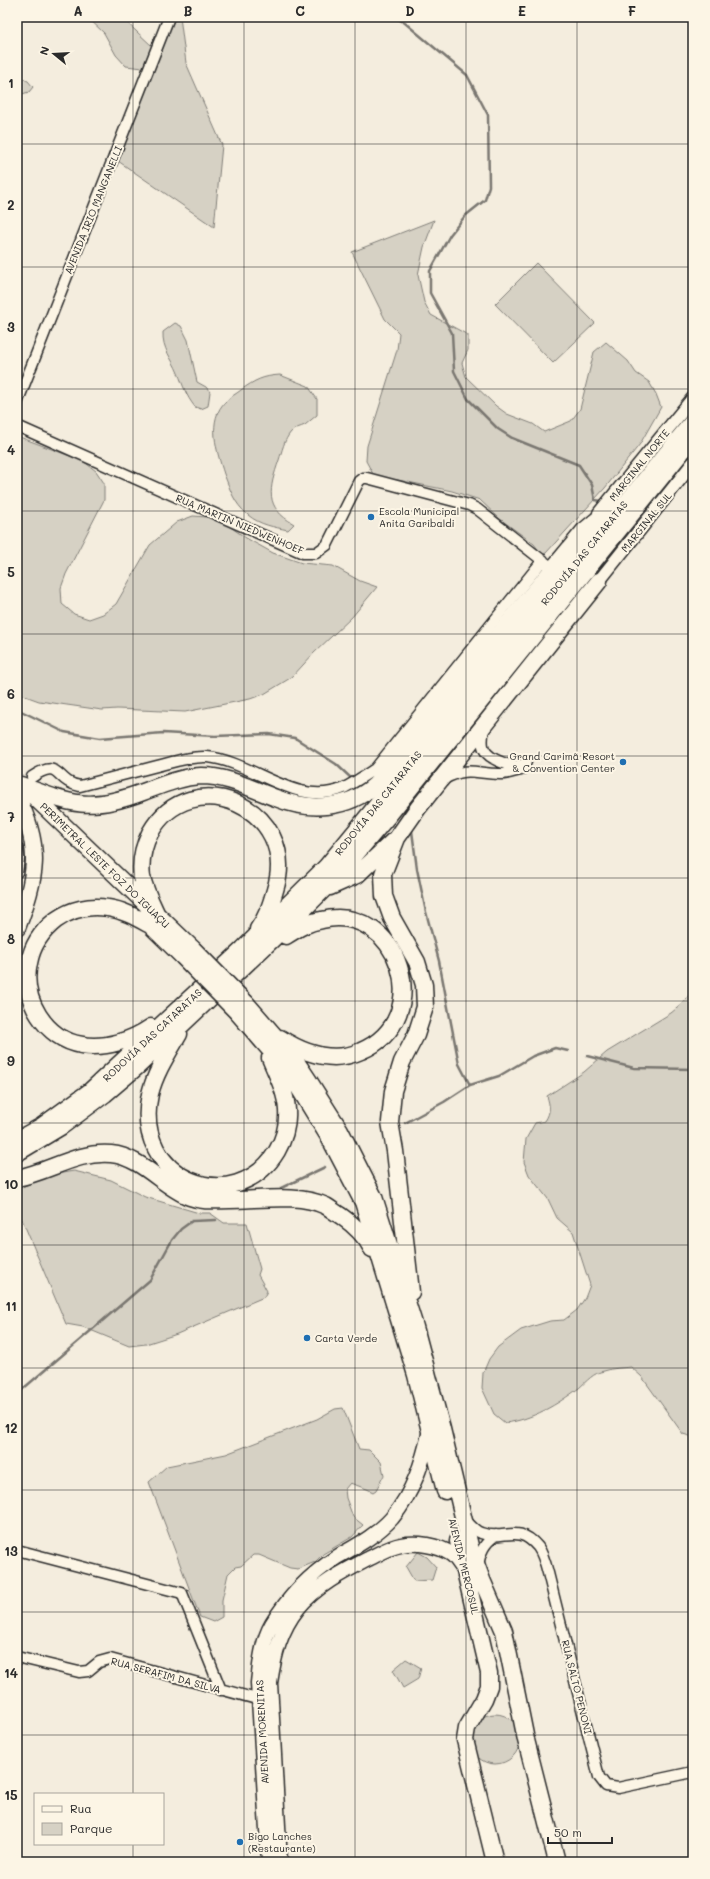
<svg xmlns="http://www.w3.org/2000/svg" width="710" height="1879" viewBox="0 0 710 1879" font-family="Mali,sans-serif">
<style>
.green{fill:#d6d1c4;stroke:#807e78}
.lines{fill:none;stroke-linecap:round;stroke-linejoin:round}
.stream{stroke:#7a7771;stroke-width:2.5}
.minor-casing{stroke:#2b2b2b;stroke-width:13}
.tertiary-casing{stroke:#2b2b2b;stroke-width:15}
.secondary-casing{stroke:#2b2b2b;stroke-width:17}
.trunk-casing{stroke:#2b2b2b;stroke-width:19}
.minor{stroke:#fcf5e5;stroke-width:10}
.tertiary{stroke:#fcf5e5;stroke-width:12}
.secondary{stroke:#fcf5e5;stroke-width:14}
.trunk{stroke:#fcf5e5;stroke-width:16}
.trunk-bridge-casing{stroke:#2b2b2b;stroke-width:19;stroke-linecap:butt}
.trunk-bridge{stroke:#fcf5e5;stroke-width:16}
.grid{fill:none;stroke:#2b2b2b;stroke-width:1;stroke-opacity:0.55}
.poi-dot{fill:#1f6fb2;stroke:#fcf5e5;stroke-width:1.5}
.labels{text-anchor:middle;stroke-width:4;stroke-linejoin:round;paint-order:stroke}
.street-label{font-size:10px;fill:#2b2b2b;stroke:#fcf5e5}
.poi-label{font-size:10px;fill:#2b2b2b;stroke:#fcf5e5;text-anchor:start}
.neatline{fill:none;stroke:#2b2b2b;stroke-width:1.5}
.grid-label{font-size:13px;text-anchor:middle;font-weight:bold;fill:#2b2b2b}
</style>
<rect width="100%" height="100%" fill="#f4edde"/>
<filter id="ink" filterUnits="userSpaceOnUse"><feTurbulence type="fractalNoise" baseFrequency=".025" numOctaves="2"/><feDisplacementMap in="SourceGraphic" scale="8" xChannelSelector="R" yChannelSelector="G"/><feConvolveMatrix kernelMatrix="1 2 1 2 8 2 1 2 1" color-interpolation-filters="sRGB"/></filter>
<g filter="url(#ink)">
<path class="green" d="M 87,17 L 121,17 L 152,46 L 143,68 L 126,66 L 116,55 L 104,33 Z
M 173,17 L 180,17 L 186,63 L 222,145 L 214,227 L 118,161 Z
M 17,76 L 28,81 L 33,87 L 29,92 L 22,94 L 17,101 L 18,92 Z
M 434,220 L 424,247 L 418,275 L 424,302 L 431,315 L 468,335 L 468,350 L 462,363 L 466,377 L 496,406 L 507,414 L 533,424 L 544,432 L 571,421 L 580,409 L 594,352 L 606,342 L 628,361 L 636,373 L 649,382 L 656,394 L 661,407 L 640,444 L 605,488 L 546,553 L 542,555 L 534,544 L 500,519 L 480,500 L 452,491 L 398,480 L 385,479 L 373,474 L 366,461 L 367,446 L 397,350 L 399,333 L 385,319 L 352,252 Z
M 536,263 L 595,323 L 553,363 L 495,304 Z
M 175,323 L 181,326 L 188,340 L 197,382 L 206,387 L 210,392 L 208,406 L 201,409 L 195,407 C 186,396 183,385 178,373 C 172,358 162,349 163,332 Z
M 280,375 L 308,386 L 317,399 L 317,415 C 313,418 309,422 305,425 C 301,427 294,428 291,432 C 284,440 282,451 279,460 C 269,489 264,507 294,524 L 288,530 C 274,527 260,525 248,515 C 233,502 231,491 224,474 C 217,452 206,420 226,401 C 230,397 236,394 241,390 C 255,380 263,376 280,375 Z
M 17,436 L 83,461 L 96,471 L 104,483 L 104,500 L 66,574 L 61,588 L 62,604 L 74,614 L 89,619 L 103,614 L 116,604 L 150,545 L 177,522 L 193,516 L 207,517 L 222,521 L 246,538 L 273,553 L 302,563 L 333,566 L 360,581 L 377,587 L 352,617 L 314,653 L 292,677 L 264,694 L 250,699 L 185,712 L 117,709 L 102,710 L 39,701 L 17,693 Z
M 693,990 L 693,1437 L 683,1434 L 642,1377 L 631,1367 C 622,1368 612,1368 604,1371 C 593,1373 587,1381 579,1388 C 558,1404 532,1420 505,1423 L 494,1414 L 482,1388 L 483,1373 L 489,1359 L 498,1347 L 521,1330 L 550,1321 L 564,1320 L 577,1310 L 585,1298 L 590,1285 L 573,1232 L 557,1218 L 548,1199 L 529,1175 L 524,1162 L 526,1139 L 535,1123 L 545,1121 C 551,1112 550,1106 547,1096 L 584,1072 L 607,1052 L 671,1013 L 682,1004 Z
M 74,1171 L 111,1180 L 145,1197 L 199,1213 L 210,1213 L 224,1223 L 247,1223 L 260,1269 L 258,1275 L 267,1291 L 264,1297 L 177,1334 L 146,1344 L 129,1346 L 83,1327 L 66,1324 L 21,1217 L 17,1216 L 17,1189 L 51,1175 Z
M 343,1408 L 359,1449 L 369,1450 L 381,1462 L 384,1475 L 376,1490 L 373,1492 L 367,1489 L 350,1483 L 345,1489 L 346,1498 L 353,1517 L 363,1525 L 352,1537 L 323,1554 L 315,1562 L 298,1569 L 290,1568 L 259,1555 L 253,1555 L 241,1566 L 235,1567 L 228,1574 L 222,1600 L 222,1617 L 213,1622 L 200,1617 L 149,1482 L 167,1466 L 226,1454 L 317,1419 L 335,1409 Z
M 418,1552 L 427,1557 L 436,1567 L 432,1580 L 414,1581 L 406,1567 Z
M 406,1659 L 421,1668 L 418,1679 L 403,1688 L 393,1670 Z
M470 1739a25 25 0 1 1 50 0a25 25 0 1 1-50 0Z"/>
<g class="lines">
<path class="stream" d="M 395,17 L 405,23 L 467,75 L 488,115 L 489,186 L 485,200 L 465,216 L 450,235 L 430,271 L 430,293 L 452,333 L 454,371 L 468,399 L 498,429 L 512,438 L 579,465 L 592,485 L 595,500 L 602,501
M 17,709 L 64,732 L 100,738 L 163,733 L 215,736 L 269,734 L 295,738 L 336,764 L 352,779
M 412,831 L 417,869 L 426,912 L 439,961 L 459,1064 L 470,1085
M 587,1056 L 634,1068 L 693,1069
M 405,1123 L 444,1102 L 470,1085 L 499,1076 L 533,1056 L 555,1048 L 568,1051
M 281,1188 L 325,1167
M 17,1394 L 150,1280 L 172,1240 L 181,1229 L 192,1221 L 216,1220"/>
<g class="minor-casing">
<path id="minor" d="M 17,403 L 169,17
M 17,426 L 303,553 L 316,553 L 327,545 L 359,481 L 363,478 L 367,478 L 469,505 L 477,509 L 547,564
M 484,727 C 483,734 481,743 484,749 C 489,760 514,769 524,764
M 32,777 C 62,757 54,782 80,786 C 106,779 131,773 157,766 C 173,762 190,756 207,757 C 253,761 296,809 344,788 C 354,783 365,775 375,769 L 543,560
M 444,779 C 469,765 478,775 502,774 C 508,774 515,771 521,770 L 526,762
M 17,847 L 19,858 L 17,872
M 465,1519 C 469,1524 475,1531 481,1533 C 504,1542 517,1522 538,1547 C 543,1554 546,1565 548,1573 L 599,1777 L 606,1786 L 618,1788 L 693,1772
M 17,1550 L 182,1593 L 221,1690
M 478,1566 C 480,1552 484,1543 496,1535
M 17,1657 L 79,1672 L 88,1671 L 99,1662 L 110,1659 L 264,1701"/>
</g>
<g class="tertiary-casing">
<path id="tertiary" d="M 599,513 L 693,398
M 599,581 L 693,463"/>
</g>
<g class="secondary-casing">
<path id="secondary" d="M 269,1862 L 258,1683 C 260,1664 262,1641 272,1624 C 288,1597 311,1574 337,1557 C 356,1546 377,1535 392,1518 C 413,1493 423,1462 430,1430
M 280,1862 L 270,1683 C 274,1656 280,1630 298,1608 C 317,1585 345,1571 370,1558 C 380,1553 390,1547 401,1545 C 416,1542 438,1545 451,1554 C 456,1557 460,1565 464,1570"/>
</g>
<g class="trunk-casing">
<path id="trunk" d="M 21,785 C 72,805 90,812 143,792 C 162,785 181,777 201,776 C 229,776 251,789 276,798 C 310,812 348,809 375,785 L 584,531 L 613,507
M 28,791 L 193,949
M 17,797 C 43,848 36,878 17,928
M 330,887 L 357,875 L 393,841
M 158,917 C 152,904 145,891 142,877 C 140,862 143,847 150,833 C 191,760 301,809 275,890 C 271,904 267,917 258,929
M 143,918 L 183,957
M 150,925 C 137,918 123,910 108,908 C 90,905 71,909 56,920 C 42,931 32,946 29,963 C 21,999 45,1039 82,1045 C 106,1049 132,1040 151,1027
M 246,1003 L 293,1057 L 309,1081 L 340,1130 L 374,1197 L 415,1327 L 442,1429 L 471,1550 L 482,1580 L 504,1631 L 526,1740 L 557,1862
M 237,1012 L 283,1065 L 299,1088 L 329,1137 L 363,1202 L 416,1375 L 445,1491
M 179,1034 C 168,1053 155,1073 150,1094 C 131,1180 235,1220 277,1151 C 284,1139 288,1125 287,1110 C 286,1092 277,1075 270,1058
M 280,1038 C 305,1054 333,1064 361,1051 C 438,1018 398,902 322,920 C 308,922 297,929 286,936
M 17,1140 L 42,1126 L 89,1092 L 243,949 L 326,867 L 693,421
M 17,1153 L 62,1126 L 105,1094 L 138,1066 L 294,919 L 337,876 L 388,816 L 693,438
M 17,1178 C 49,1172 77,1151 111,1154 C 142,1157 163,1187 190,1197 C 203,1202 217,1200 230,1200 C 259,1200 299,1193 326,1206 C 331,1209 336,1213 341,1216 C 354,1225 365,1235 372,1249
M 411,1292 L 395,1151 L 390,1122 L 393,1091 L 402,1062 L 416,1035 L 425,1007 L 424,985 L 417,962 L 392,918 L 384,896 L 383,874 L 397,838 L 418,808 L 599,581
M 458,1541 L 489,1673 L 489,1686 L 484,1699 L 467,1728 L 465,1740 L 495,1862"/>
</g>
<use href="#minor" class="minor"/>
<use href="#tertiary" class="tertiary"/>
<use href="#secondary" class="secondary"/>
<use href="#trunk" class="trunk"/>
<g class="trunk-bridge-casing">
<path id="trunk-bridge" d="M 193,949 L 246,1003
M 183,957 L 237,1012"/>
</g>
<use href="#trunk-bridge" class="trunk-bridge"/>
</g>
</g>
<path class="grid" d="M 133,17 L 133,1794M 244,17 L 244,1862M 355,17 L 355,1862M 466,17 L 466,1862M 577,17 L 577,1862M 17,144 L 693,144M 17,267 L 693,267M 17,389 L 693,389M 17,511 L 693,511M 17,634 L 693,634M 17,756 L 693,756M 17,878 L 693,878M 17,1001 L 693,1001M 17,1123 L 693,1123M 17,1245 L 693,1245M 17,1368 L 693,1368M 17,1490 L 693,1490M 17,1612 L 693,1612M 17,1735 L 693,1735M 133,1844 L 133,1862"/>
<g class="poi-dot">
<circle cx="371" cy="517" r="4"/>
<circle cx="623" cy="762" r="4"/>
<circle cx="307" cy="1338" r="4"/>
<circle cx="240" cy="1842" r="4"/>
</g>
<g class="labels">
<g class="street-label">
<text transform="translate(93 210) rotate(-68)" y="4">AVENIDA IRIO MANGANELLI</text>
<text transform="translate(639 465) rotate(-51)" y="4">MARGINAL NORTE</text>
<text transform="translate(646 522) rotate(-51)" y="4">MARGINAL SUL</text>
<text transform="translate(240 524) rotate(23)" y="4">RUA MARTIN NIEDWENHOEF</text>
<text transform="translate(584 553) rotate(-51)" y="4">RODOVÍA DAS CATARATAS</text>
<text transform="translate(378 803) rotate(-51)" y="4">RODOVÍA DAS CATARATAS</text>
<text transform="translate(105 865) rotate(44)" y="4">PERIMETRAL LESTE FOZ DO IGUAÇU</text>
<text transform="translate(152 1035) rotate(-43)" y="4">RODOVÍA DAS CATARATAS</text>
<text transform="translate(464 1566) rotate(76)" y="4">AVENIDA MERCOSUL</text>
<text transform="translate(166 1675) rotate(15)" y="4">RUA SERAFIM DA SILVA</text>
<text transform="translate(577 1687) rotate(76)" y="4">RUA SALTO PENONI</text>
<text transform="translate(262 1732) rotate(-93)" y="4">AVENIDA MORENITAS</text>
</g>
<g class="poi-label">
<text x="379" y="515">Escola Municipal<tspan x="379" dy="12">Anita Garibaldi</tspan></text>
<text x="615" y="760" text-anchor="end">Grand Carimã Resort<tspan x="615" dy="12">&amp; Convention Center</tspan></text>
<text x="315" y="1342">Carta Verde</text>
<text x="248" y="1840">Bigo Lanches<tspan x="248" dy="12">(Restaurante)</tspan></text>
</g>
</g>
<rect width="710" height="1879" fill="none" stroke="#fcf5e5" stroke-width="44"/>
<rect x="34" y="1793" width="130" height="52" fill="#fcf5e5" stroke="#a8a49b"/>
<rect x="42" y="1806" width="20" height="6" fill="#fcf5e5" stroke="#a8a49b"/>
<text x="70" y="1813" font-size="12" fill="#2b2b2b">Rua</text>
<rect x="42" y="1823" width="20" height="12" fill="#d6d1c4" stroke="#a8a49b"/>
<text x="70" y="1833" font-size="12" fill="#2b2b2b">Parque</text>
<g transform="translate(54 54) rotate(288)" stroke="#fcf5e5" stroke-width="3" paint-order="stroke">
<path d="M0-3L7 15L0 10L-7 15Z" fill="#2b2b2b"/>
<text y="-6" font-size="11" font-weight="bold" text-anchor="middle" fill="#2b2b2b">N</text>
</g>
<path d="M548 1837v6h64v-6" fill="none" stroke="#2b2b2b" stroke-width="2"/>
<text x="554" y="1837" font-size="12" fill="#2b2b2b" stroke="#fcf5e5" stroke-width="3" paint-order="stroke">50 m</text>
<rect x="22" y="22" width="666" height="1835" class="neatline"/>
<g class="grid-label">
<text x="78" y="16">A</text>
<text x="188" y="16">B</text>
<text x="300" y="16">C</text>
<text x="410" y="16">D</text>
<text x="522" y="16">E</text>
<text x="632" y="16">F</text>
<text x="11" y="88">1</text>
<text x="11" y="210">2</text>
<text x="11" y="332">3</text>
<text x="11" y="455">4</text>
<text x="11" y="577">5</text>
<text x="11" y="699">6</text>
<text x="11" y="822">7</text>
<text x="11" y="944">8</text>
<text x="11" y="1066">9</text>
<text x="11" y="1189">10</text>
<text x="11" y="1311">11</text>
<text x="11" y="1433">12</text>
<text x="11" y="1556">13</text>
<text x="11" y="1678">14</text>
<text x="11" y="1800">15</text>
</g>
</svg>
